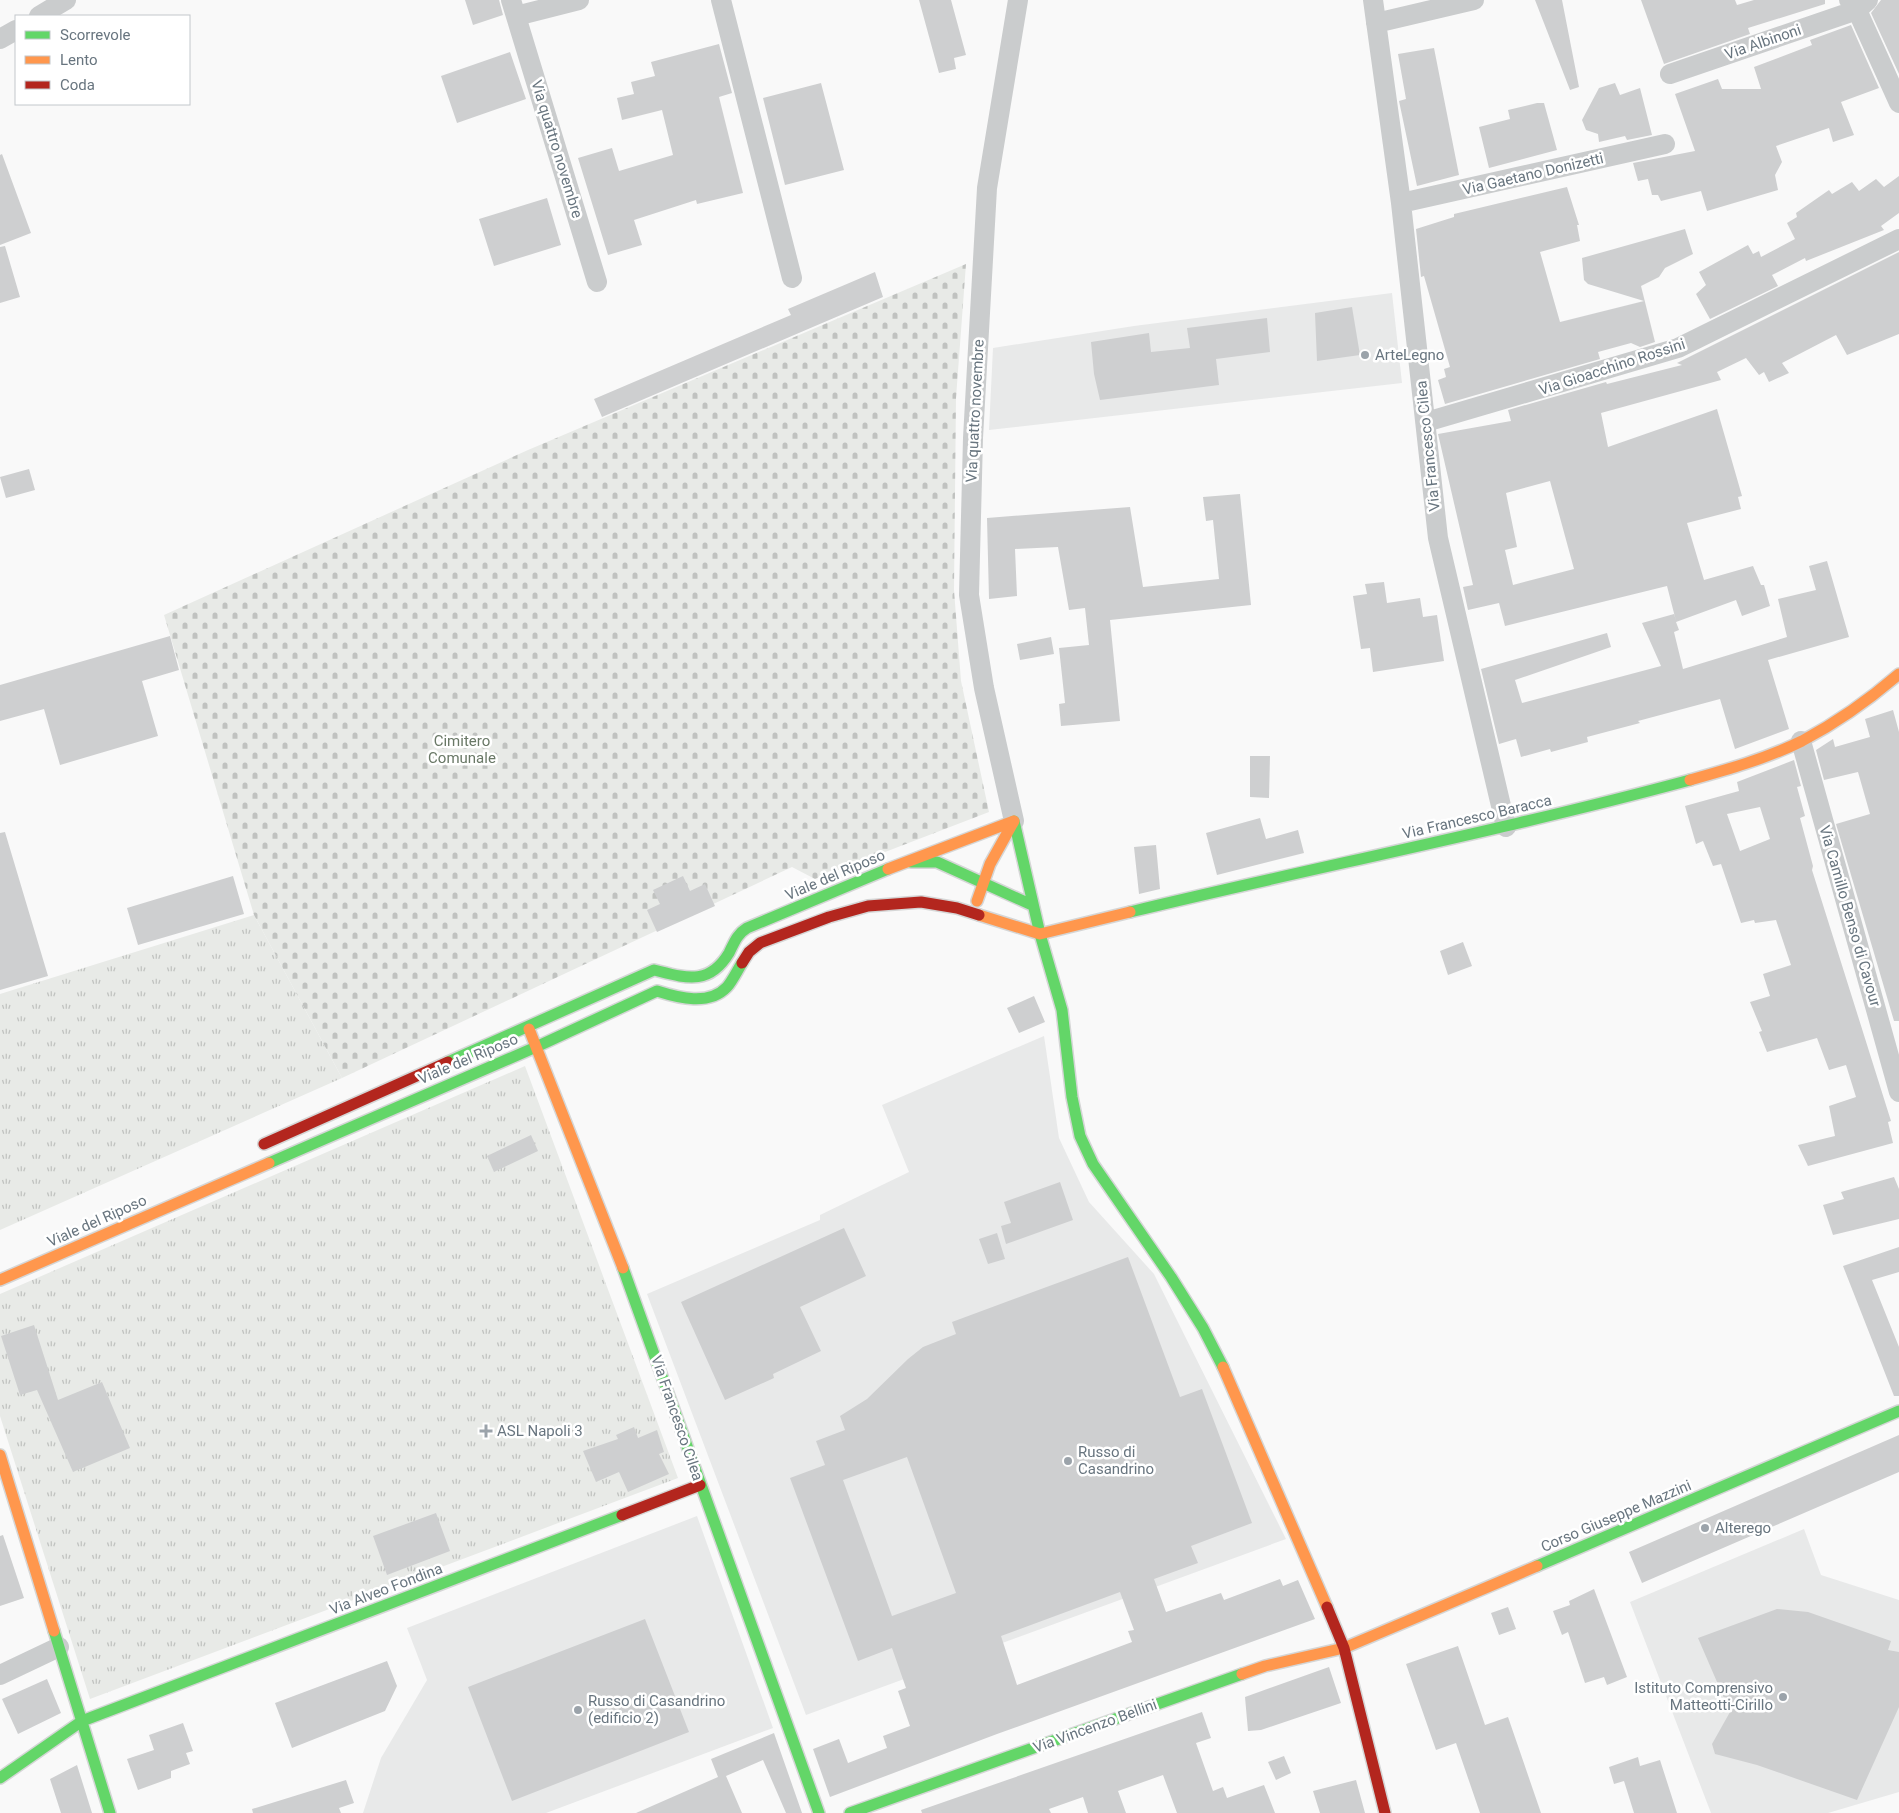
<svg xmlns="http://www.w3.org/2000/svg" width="1899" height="1813" viewBox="0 0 1899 1813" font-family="Roboto,sans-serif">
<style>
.built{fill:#e8e9e9}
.grass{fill:url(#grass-tufts)}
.cemetery{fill:url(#cemetery-stones)}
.building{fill:#cecfd0;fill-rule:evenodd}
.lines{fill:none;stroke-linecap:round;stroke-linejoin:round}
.fast-casing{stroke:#d5d6d6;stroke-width:14}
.slow-casing{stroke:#d5d6d6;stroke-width:14}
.jam-casing{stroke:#d5d6d6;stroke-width:14}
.street{stroke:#cacccd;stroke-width:20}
.fast{stroke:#63d668;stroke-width:11}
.slow{stroke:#ff974d;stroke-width:11}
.jam{stroke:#b3261e;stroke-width:11}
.poi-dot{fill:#9ba3aa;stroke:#fff;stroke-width:2}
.labels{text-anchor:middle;stroke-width:5;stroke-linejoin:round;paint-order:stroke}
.street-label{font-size:15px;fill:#68757f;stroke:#fff}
.poi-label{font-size:15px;fill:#68757f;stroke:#fff;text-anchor:start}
.park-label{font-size:15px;fill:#697866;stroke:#fff}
</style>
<defs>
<pattern id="grass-tufts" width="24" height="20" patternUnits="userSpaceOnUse" patternTransform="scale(1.25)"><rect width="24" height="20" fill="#e8eae7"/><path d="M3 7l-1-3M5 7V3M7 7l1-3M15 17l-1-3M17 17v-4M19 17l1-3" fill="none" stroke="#c0c2c0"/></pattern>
<pattern id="cemetery-stones" width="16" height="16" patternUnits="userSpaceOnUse" patternTransform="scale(1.25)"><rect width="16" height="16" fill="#e8eae7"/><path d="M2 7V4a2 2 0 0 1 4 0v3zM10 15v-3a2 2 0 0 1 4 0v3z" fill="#c0c2c0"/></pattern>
</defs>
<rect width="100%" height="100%" fill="#f9f9f9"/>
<path class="built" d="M 1392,293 L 1402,383 L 989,430 L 993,348 L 1134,326 Z
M 1044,1036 L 1059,1138 L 1089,1202 L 1154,1274 L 1286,1539 L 806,1715 L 647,1294 L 820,1220 L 820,1215 L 909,1172 L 882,1105 Z
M 697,1516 L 773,1728 L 546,1813 L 363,1813 L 381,1758 L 427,1680 L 407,1628 Z
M 1804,1529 L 1821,1575 L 1899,1600 L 1899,1792 L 1828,1813 L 1711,1813 L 1630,1602 Z"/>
<path class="grass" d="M 254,915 L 342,1078 L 0,1230 L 0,994 Z
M 525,1066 L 678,1478 L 90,1699 L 0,1416 L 0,1294 Z"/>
<path class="cemetery" d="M 966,264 L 956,398 L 954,590 L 961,681 L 989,812 L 815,879 L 792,867 L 342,1078 L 254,915 L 164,615 L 528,450 Z"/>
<path class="building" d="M 465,0 L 499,0 L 503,15 L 473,25 Z
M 919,0 L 951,0 L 966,55 L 954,58 L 956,69 L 939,73 Z
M 1535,0 L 1562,0 L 1579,87 L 1570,90 Z
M 1641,0 L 1735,0 L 1737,5 L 1754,0 L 1825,0 L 1825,4 L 1748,28 L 1750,34 L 1664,64 Z
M 1881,0 L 1899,0 L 1899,74 L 1871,13 Z
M 1851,25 L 1879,88 L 1841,102 L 1854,135 L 1833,142 L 1829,128 L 1776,146 L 1782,162 L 1775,175 L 1778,190 L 1707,211 L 1701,191 L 1661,201 L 1658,195 L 1652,195 L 1648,179 L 1638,181 L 1633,163 L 1695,151 L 1675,94 L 1718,79 L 1722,89 L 1761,89 L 1754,67 L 1812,45 L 1810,40 Z
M 719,44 L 732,93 L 719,97 L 743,193 L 697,204 L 696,200 L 634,220 L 642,245 L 608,255 L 578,158 L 612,148 L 619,171 L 673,155 L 662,110 L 622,120 L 617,98 L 634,94 L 631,82 L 655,76 L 651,62 Z
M 1434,48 L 1459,175 L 1417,186 L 1399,101 L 1406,99 L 1398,54 Z
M 510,52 L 526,99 L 457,123 L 441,76 Z
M 821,83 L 844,170 L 785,185 L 763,98 Z
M 1615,83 L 1620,95 L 1640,88 L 1652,135 L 1627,140 L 1625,136 L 1599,142 L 1598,134 L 1586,130 L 1582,120 L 1599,88 Z
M 1537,103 L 1544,103 L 1557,150 L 1489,168 L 1479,127 L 1510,119 L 1508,110 Z
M 2,154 L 31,233 L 0,245 L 0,155 Z
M 1899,176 L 1899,213 L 1881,226 L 1884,230 L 1806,261 L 1805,258 L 1772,275 L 1778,286 L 1710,319 L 1696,294 L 1706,285 L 1699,272 L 1748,245 L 1753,254 L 1759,251 L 1761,257 L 1795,239 L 1787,223 L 1797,217 L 1796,213 L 1829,190 L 1832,194 L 1852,182 L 1859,191 L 1876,179 L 1884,187 Z
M 1567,187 L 1579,225 L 1577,225 L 1580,241 L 1540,252 L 1560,322 L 1644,301 L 1588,284 L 1584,280 L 1582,258 L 1685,229 L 1693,254 L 1665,268 L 1659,277 L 1641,286 L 1655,342 L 1640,347 L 1631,343 L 1598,352 L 1600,359 L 1445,404 L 1438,380 L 1446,377 L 1444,369 L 1450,367 L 1424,276 L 1421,277 L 1416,229 L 1454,217 L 1454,214 Z
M 547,198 L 561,245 L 494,266 L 479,219 Z
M 5,246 L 20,297 L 0,303 L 0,247 Z
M 1899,252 L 1899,334 L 1847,355 L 1836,335 L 1782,363 L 1789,373 L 1769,382 L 1764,372 L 1759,375 L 1746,358 L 1717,372 L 1721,380 L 1601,413 L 1608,447 L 1717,409 L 1742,496 L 1738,497 L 1741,509 L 1687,523 L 1704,580 L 1753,566 L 1761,585 L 1764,585 L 1770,606 L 1742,616 L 1736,600 L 1676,622 L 1679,630 L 1674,632 L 1683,669 L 1787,637 L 1778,599 L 1816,590 L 1809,566 L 1827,561 L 1849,637 L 1768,660 L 1789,729 L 1735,749 L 1720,699 L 1638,721 L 1640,723 L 1587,737 L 1588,742 L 1551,752 L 1550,749 L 1521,757 L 1516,739 L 1499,744 L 1481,669 L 1607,633 L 1611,647 L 1515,680 L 1522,703 L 1661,666 L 1642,623 L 1674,614 L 1676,621 L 1667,586 L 1505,626 L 1499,603 L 1468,610 L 1463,587 L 1473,585 L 1438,434 L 1511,421 L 1508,410 L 1606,382 L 1607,384 L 1682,365 L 1677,363 ZM 1550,481 L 1574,569 L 1513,585 L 1505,550 L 1517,547 L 1506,493 Z
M 875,272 L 883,297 L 602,417 L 594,399 L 791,315 L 788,309 Z
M 1352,307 L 1360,355 L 1317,361 L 1315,313 Z
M 1267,318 L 1270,352 L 1216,359 L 1219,385 L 1100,400 L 1094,374 L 1091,342 L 1149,333 L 1151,352 L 1190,348 L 1187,328 Z
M 29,469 L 35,490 L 6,498 L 0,477 Z
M 1240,494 L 1251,605 L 1110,620 L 1120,721 L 1061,726 L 1059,704 L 1065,703 L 1059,648 L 1089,645 L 1085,608 L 1069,610 L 1058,547 L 1015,549 L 1017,596 L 989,599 L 987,518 L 1130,507 L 1143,587 L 1219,579 L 1213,520 L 1206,521 L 1203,497 Z
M 1384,582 L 1387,603 L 1420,598 L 1423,617 L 1437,615 L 1444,661 L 1373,672 L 1370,648 L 1361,649 L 1353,596 L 1367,594 L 1365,584 Z
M 170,636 L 179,670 L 142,681 L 158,736 L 60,765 L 44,709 L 0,721 L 0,685 Z
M 1051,637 L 1054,654 L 1020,660 L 1017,644 Z
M 1893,710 L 1899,732 L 1899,1021 L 1894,1021 L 1836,824 L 1870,814 L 1858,772 L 1824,780 L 1816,750 L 1833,739 L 1835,747 L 1870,737 L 1865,719 Z
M 1250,756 L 1270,756 L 1269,798 L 1250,797 Z
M 1794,760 L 1801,786 L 1797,787 L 1805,816 L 1800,818 L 1813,866 L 1812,870 L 1891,1121 L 1888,1122 L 1893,1143 L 1808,1166 L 1798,1145 L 1835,1136 L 1829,1106 L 1856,1097 L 1846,1065 L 1829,1070 L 1817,1038 L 1767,1052 L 1759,1032 L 1762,1031 L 1750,1002 L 1770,996 L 1763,974 L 1791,965 L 1776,920 L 1755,923 L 1754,920 L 1741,923 L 1721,864 L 1713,866 L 1703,841 L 1696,844 L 1685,806 L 1739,791 L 1737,782 ZM 1760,807 L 1770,839 L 1740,851 L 1727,814 Z
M 1260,818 L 1266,839 L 1298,830 L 1304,853 L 1217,875 L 1206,833 Z
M 5,832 L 48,976 L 0,990 L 0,833 Z
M 1156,845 L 1160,889 L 1139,894 L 1134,847 Z
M 233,876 L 244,914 L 138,945 L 127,908 Z
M 683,876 L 690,891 L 705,884 L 715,906 L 657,932 L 647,910 L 660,904 L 653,890 Z
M 1463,942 L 1472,966 L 1448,975 L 1440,951 Z
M 1034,996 L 1045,1022 L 1019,1033 L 1007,1008 Z
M 531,1135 L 538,1151 L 494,1172 L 487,1156 Z
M 1894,1177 L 1899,1189 L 1899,1219 L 1833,1235 L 1823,1205 L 1844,1199 L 1841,1192 Z
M 1060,1182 L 1073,1220 L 1006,1244 L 1001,1226 L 1011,1223 L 1004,1202 Z
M 844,1228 L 866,1276 L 800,1307 L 821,1351 L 773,1374 L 774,1378 L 725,1400 L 681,1302 Z
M 997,1233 L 1005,1259 L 988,1264 L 979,1239 Z
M 1899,1247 L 1899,1272 L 1872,1280 L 1899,1347 L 1899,1396 L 1894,1396 L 1843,1266 Z
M 1128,1257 L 1180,1397 L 1202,1389 L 1252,1523 L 1191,1546 L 1198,1563 L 1154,1579 L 1166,1612 L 1221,1593 L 1224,1600 L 1280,1579 L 1283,1586 L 1298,1580 L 1315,1619 L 997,1734 L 830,1797 L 813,1749 L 839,1739 L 848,1763 L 887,1748 L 883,1736 L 910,1726 L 898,1691 L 906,1688 L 892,1648 L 858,1661 L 790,1478 L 825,1465 L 816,1441 L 845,1430 L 840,1416 L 867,1399 L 908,1359 L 923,1347 L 956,1334 L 952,1322 ZM 907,1457 L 956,1593 L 892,1616 L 843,1480 ZM 1120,1592 L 1134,1630 L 1128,1631 L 1132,1642 L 1017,1685 L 1001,1636 Z
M 34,1325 L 58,1400 L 102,1382 L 130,1448 L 73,1472 L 37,1390 L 20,1395 L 1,1336 Z
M 634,1427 L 638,1438 L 657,1430 L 664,1452 L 659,1454 L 669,1474 L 628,1492 L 619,1472 L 596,1482 L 583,1451 L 618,1439 L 616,1435 Z
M 1899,1435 L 1899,1472 L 1642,1583 L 1629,1552 Z
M 436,1513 L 450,1551 L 387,1575 L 373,1536 Z
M 3,1535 L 24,1598 L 0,1606 L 0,1536 Z
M 1594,1589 L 1627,1677 L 1607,1685 L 1604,1677 L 1585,1683 L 1568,1632 L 1562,1635 L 1553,1611 L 1570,1605 L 1569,1601 Z
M 1508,1607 L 1516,1629 L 1499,1635 L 1491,1613 Z
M 1777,1609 L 1808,1612 L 1891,1641 L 1888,1650 L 1899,1652 L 1899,1707 L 1857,1800 L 1757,1765 L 1715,1754 L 1712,1744 L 1730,1712 L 1698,1638 Z
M 645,1619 L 689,1732 L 512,1801 L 468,1687 Z
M 1458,1646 L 1485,1725 L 1508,1717 L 1541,1813 L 1480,1813 L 1456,1743 L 1436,1750 L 1406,1664 Z
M 387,1661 L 397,1686 L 385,1711 L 292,1748 L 275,1703 Z
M 1329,1667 L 1341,1703 L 1261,1730 L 1248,1731 L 1245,1697 Z
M 47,1679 L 61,1713 L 18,1734 L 2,1699 Z
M 1202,1712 L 1211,1738 L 1196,1743 L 1213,1791 L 1223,1787 L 1227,1798 L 1264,1785 L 1275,1813 L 1177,1813 L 1163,1775 L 1118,1791 L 1126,1813 L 1088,1813 L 1083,1797 L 1049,1809 L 1051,1813 L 922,1813 L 921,1810 Z
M 183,1723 L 193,1751 L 186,1753 L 190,1764 L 171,1771 L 171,1778 L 138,1790 L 127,1759 L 154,1750 L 149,1735 Z
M 774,1733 L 802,1813 L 786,1813 L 763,1760 L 726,1776 L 742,1813 L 636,1813 L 718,1777 L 711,1759 Z
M 1284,1756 L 1291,1773 L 1276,1780 L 1268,1762 Z
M 1638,1757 L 1640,1766 L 1660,1760 L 1677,1813 L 1634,1813 L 1624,1781 L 1614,1784 L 1609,1767 Z
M 77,1765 L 92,1813 L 61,1813 L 50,1779 Z
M 346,1780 L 354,1803 L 339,1808 L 341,1813 L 253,1813 L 252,1809 Z
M 1356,1780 L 1365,1813 L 1320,1813 L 1313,1791 Z"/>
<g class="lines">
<g class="fast-casing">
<path id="fast" d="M 1014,821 L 1040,934 L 1062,1010 L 1072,1097 L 1080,1136 L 1093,1164 L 1171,1277 L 1203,1328 L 1223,1367
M 911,862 L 937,862 L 1032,905
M 1130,912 C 1316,867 1505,830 1690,780
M 448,1062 L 654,970 C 686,978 709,986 729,953 C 734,943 737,934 747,928 L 888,869
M 269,1163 L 536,1047 L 657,991 C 679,998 709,1006 727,987 C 733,980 737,971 742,963
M 623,1268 L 819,1813
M 1537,1566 L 1899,1411
M 54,1631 L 110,1813
M 0,1778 L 82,1721 L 622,1515
M 850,1813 L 1242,1674"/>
</g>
<g class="slow-casing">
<path id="slow" d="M 1690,780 C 1726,770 1768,758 1802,741 C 1836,723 1870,699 1899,674
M 888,869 L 1014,821
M 977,901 L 990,864 L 1014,821
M 979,915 L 1040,934 L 1130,912
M 529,1029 L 623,1268
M 0,1280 L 269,1163
M 1223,1367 L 1327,1607
M 0,1455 L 54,1631
M 1242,1674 L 1265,1666 L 1344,1648 L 1537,1566"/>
</g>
<g class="jam-casing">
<path id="jam" d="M 742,963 L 749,952 L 760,943 L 829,917 L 868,906 L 921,902 L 957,908 L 979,915
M 264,1144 L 448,1062
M 622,1515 L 700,1485
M 1327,1607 L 1344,1648 L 1385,1813"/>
</g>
<path class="street" d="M 511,0 L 597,282
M 721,0 L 792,278
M 1373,0 L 1401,203 L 1438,538 L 1506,827
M 1849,0 L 1857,10 L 1899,103
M 39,16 L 66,0
M 516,16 L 579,0
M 1376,23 L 1474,0
M 0,39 L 16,30
M 1670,74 L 1857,10 L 1868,0
M 1401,203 L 1665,144
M 1426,422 L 1678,348 L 1899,239
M 1801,741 L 1899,1092
M 1014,821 L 984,688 L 969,595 L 973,438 L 987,188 L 1018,0
M 0,1675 L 59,1647"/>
<use href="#fast" class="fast"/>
<use href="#slow" class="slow"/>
<use href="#jam" class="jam"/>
</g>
<g class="poi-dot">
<circle cx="1365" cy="355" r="5"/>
<path d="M483.5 1423.5h5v5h5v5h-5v5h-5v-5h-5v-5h5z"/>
<circle cx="1068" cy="1461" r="5"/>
<circle cx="1705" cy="1528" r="5"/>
<circle cx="1783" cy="1697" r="5"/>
<circle cx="578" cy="1710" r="5"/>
</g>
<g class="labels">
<g class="street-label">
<text transform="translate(1763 42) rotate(-19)" y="5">Via Albinoni</text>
<text transform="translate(557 149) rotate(73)" y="5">Via quattro novembre</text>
<text transform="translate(1533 174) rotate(-13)" y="5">Via Gaetano Donizetti</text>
<text transform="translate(1612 367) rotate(-18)" y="5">Via Gioacchino Rossini</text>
<text transform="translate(975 411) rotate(-87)" y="5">Via quattro novembre</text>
<text transform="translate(1428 446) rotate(-96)" y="5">Via Francesco Cilea</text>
<text transform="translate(1477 817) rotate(-13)" y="5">Via Francesco Baracca</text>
<text transform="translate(835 875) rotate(-23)" y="5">Viale del Riposo</text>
<text transform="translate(1850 916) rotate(74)" y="5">Via Camillo Benso di Cavour</text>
<text transform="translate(468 1059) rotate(-23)" y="5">Viale del Riposo</text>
<text transform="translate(97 1221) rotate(-24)" y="5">Viale del Riposo</text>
<text transform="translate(677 1418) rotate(71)" y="5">Via Francesco Cilea</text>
<text transform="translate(1616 1516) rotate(-23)" y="5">Corso Giuseppe Mazzini</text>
<text transform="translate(386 1589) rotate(-21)" y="5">Via Alveo Fondina</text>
<text transform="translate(1095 1726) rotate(-20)" y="5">Via Vincenzo Bellini</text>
</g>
<g class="poi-label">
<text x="1375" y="360">ArteLegno</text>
<text x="497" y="1436">ASL Napoli 3</text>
<text x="1078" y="1457">Russo di<tspan x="1078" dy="17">Casandrino</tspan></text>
<text x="1715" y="1533">Alterego</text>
<text x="1773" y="1693" text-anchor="end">Istituto Comprensivo<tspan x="1773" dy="17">Matteotti-Cirillo</tspan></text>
<text x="588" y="1706">Russo di Casandrino<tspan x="588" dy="17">(edificio 2)</tspan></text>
</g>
<g class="park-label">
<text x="462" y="746">Cimitero<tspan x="462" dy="17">Comunale</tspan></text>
</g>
</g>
<rect x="15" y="15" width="175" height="90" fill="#ffffff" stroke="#c3c8cc"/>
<rect x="25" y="31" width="25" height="8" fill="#63d668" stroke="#c3c8cc"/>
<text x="60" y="40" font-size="15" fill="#68757f">Scorrevole</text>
<rect x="25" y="56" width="25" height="8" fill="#ff974d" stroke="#c3c8cc"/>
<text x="60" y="65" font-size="15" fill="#68757f">Lento</text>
<rect x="25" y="81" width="25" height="8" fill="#b3261e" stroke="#c3c8cc"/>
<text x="60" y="90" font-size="15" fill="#68757f">Coda</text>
</svg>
